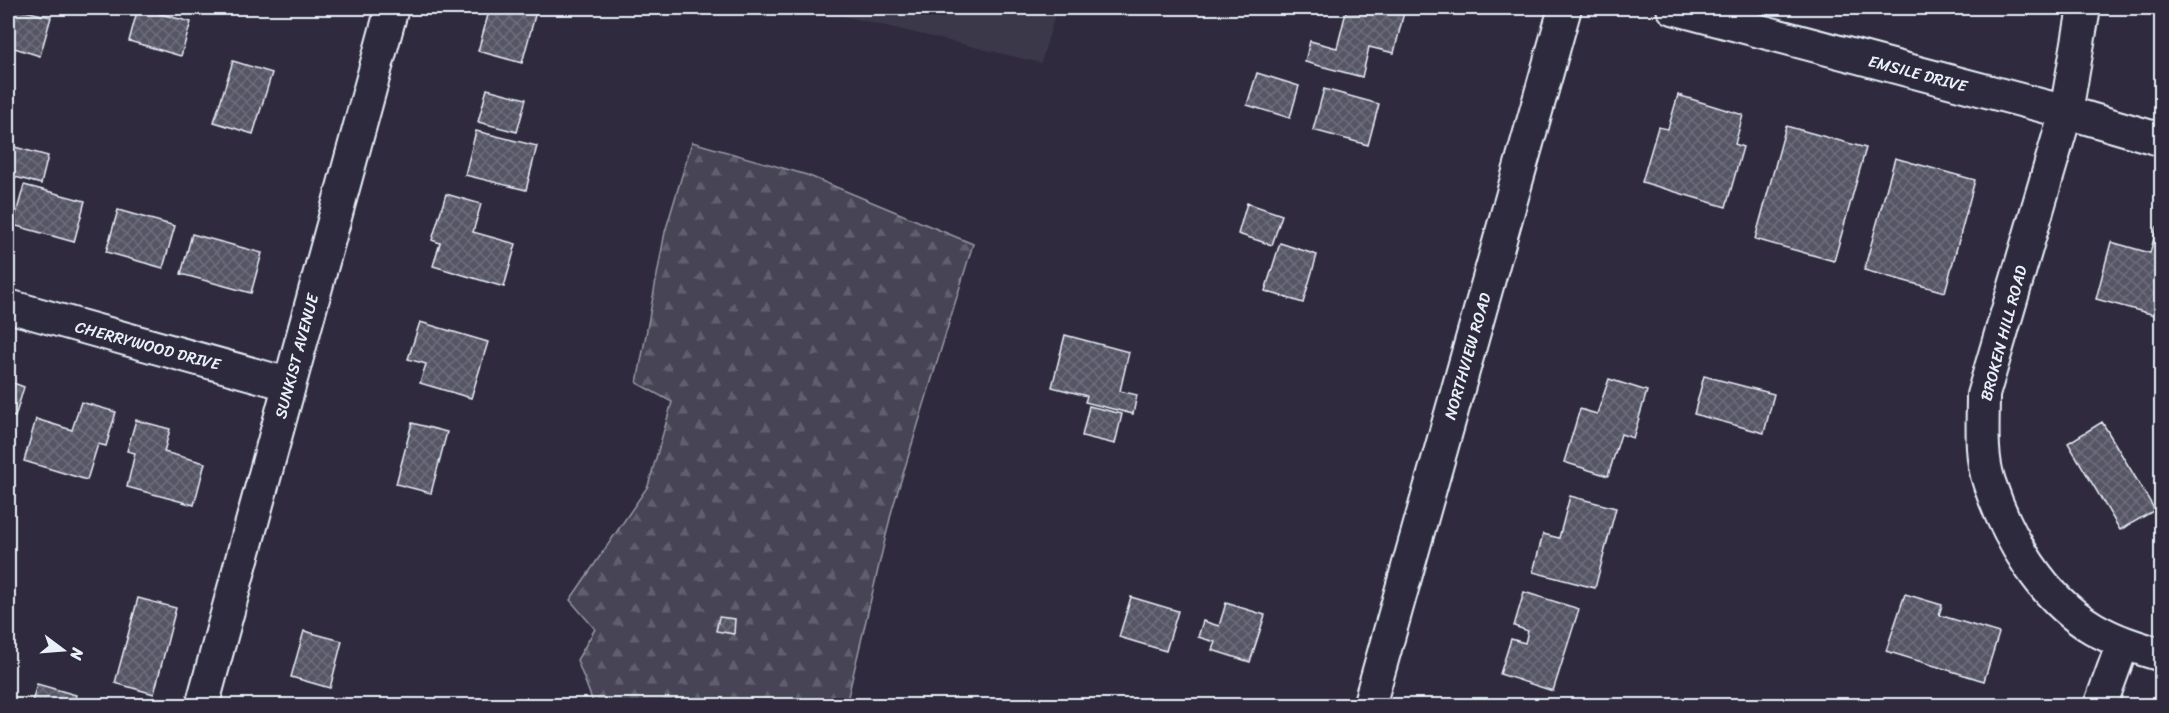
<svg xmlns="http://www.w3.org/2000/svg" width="2169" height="713" viewBox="0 0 2169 713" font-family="Sriracha,sans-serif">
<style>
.built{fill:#3b3749}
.forest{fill:url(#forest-firs);stroke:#979aa6;stroke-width:1.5}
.building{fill:url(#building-cross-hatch);stroke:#e8f1f8;stroke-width:1.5}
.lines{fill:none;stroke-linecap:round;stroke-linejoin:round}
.minor-casing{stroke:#e8f1f8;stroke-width:36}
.minor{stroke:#2f2a3d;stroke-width:32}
.labels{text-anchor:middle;stroke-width:5;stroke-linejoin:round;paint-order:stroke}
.street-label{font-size:16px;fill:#e8f1f8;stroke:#2f2a3d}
</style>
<defs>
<pattern id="forest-firs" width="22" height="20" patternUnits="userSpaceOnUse" patternTransform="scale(1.5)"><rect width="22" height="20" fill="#464455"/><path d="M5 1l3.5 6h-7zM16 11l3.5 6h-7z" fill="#615f6e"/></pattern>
<pattern id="building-cross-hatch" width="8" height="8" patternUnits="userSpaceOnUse" patternTransform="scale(1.5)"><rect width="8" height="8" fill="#575565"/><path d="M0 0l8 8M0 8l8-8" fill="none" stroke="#6f6e7c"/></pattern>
</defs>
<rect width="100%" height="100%" fill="#2f2a3d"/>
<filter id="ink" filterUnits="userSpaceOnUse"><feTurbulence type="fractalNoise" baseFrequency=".0167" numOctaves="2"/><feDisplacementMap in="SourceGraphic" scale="12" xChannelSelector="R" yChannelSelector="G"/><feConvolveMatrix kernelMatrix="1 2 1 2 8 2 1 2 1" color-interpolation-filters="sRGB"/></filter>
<g filter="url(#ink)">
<path class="built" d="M 810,8 L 1057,8 L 1041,63 Z"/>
<path class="forest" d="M 692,142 L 807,175 L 973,244 L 892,510 L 846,705 L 610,706 L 593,702 L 577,660 L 595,629 L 570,600 L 648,486 L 672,402 L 637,383 L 665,232 Z"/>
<path class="building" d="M 12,8 L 51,17 L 40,56 L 8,46 L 8,22 Z
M 138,8 L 191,22 L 181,56 L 129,41 Z
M 490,8 L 537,8 L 522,63 L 478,51 Z
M 1347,8 L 1389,8 L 1404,12 L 1394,53 L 1369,47 L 1362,77 L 1305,62 L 1310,41 L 1337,48 Z
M 233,61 L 272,73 L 253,134 L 214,122 Z
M 1257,73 L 1299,86 L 1290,118 L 1247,105 Z
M 487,89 L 526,99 L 517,132 L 478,122 Z
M 1324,89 L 1379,104 L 1368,145 L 1313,130 Z
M 1678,95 L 1743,115 L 1735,144 L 1743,147 L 1726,207 L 1642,182 L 1658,127 L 1668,129 Z
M 8,106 L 15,108 L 8,136 Z
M 1786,126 L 1866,148 L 1834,261 L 1755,239 Z
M 476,131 L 537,146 L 526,190 L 465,175 Z
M 11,146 L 48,156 L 41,184 L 8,175 Z
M 1895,158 L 1975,180 L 1945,292 L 1864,270 Z
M 24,185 L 85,201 L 74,242 L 13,225 Z
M 446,194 L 481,204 L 473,232 L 516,244 L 504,287 L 433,266 L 440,243 L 432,240 Z
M 1247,203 L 1282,215 L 1272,245 L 1238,234 Z
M 118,210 L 175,226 L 163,268 L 106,252 Z
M 2157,227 L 2162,229 L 2162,317 L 2096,299 L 2111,242 L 2150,253 Z
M 192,234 L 262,253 L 251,293 L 181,274 Z
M 1280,243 L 1317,255 L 1303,303 L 1265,291 Z
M 420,322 L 488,342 L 471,398 L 420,383 L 426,364 L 408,359 Z
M 1065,335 L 1129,352 L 1120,391 L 1137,395 L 1133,414 L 1085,402 L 1087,396 L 1052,387 Z
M 1704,376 L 1774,394 L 1764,433 L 1694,414 Z
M 1609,379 L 1647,391 L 1633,438 L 1621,434 L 1608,476 L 1564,462 L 1580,409 L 1597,414 Z
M 8,381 L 24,387 L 15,417 L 8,415 Z
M 81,402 L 116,412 L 106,446 L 98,444 L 87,480 L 24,461 L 36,419 L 72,430 Z
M 1089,406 L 1122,414 L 1115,444 L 1082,436 Z
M 136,420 L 170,429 L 164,452 L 205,463 L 194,505 L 127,487 L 135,453 L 127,451 Z
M 2102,422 L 2155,510 L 2120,530 L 2068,443 Z
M 412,423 L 447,432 L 431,493 L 396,484 Z
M 1570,496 L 1616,508 L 1595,588 L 1533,572 L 1543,534 L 1559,538 Z
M 1524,592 L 1579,609 L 1553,691 L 1500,674 L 1511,639 L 1525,643 L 1528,631 L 1514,626 Z
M 1905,594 L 1942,605 L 1939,615 L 1999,633 L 1984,681 L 1886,651 Z
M 1131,597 L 1178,611 L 1166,651 L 1119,637 Z
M 138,598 L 176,608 L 154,694 L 115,683 Z
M 1226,603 L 1265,615 L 1250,662 L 1212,650 L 1215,642 L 1198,637 L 1203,621 L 1219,626 Z
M 719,617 L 735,619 L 734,634 L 716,631 Z
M 304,631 L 342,641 L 330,688 L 291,677 Z
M 37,684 L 76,695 L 73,706 L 31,706 Z"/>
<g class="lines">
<g class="minor-casing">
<path id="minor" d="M 1673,8 L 2066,112 L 2162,140
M 2084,8 L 2066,112 L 1983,395 C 1983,423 1980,455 1989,482 C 2007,537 2042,598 2093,628 C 2115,641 2138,648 2162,655
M 8,306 L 288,384
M 202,706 L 392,8
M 1369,706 L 1565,8
M 2100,706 L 2123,643"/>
</g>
<use href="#minor" class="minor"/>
</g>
</g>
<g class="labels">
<g class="street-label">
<text transform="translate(1918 73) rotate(15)" y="6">EMSILE DRIVE</text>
<text transform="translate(2003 333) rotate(-75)" y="6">BROKEN HILL ROAD</text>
<text transform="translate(148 345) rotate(15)" y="6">CHERRYWOOD DRIVE</text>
<text transform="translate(296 356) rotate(-75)" y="6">SUNKIST AVENUE</text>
<text transform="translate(1467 356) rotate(-74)" y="6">NORTHVIEW ROAD</text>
</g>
</g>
<rect width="2169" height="713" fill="none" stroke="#2f2a3d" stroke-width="30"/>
<rect x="15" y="15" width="2139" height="683" fill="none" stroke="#e8f1f8" stroke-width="2" filter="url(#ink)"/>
<g transform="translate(63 650) rotate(106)" stroke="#2f2a3d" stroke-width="4.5" paint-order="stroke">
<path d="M0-4.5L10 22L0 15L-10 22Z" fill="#e8f1f8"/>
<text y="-9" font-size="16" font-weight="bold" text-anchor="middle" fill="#e8f1f8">N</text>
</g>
</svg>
